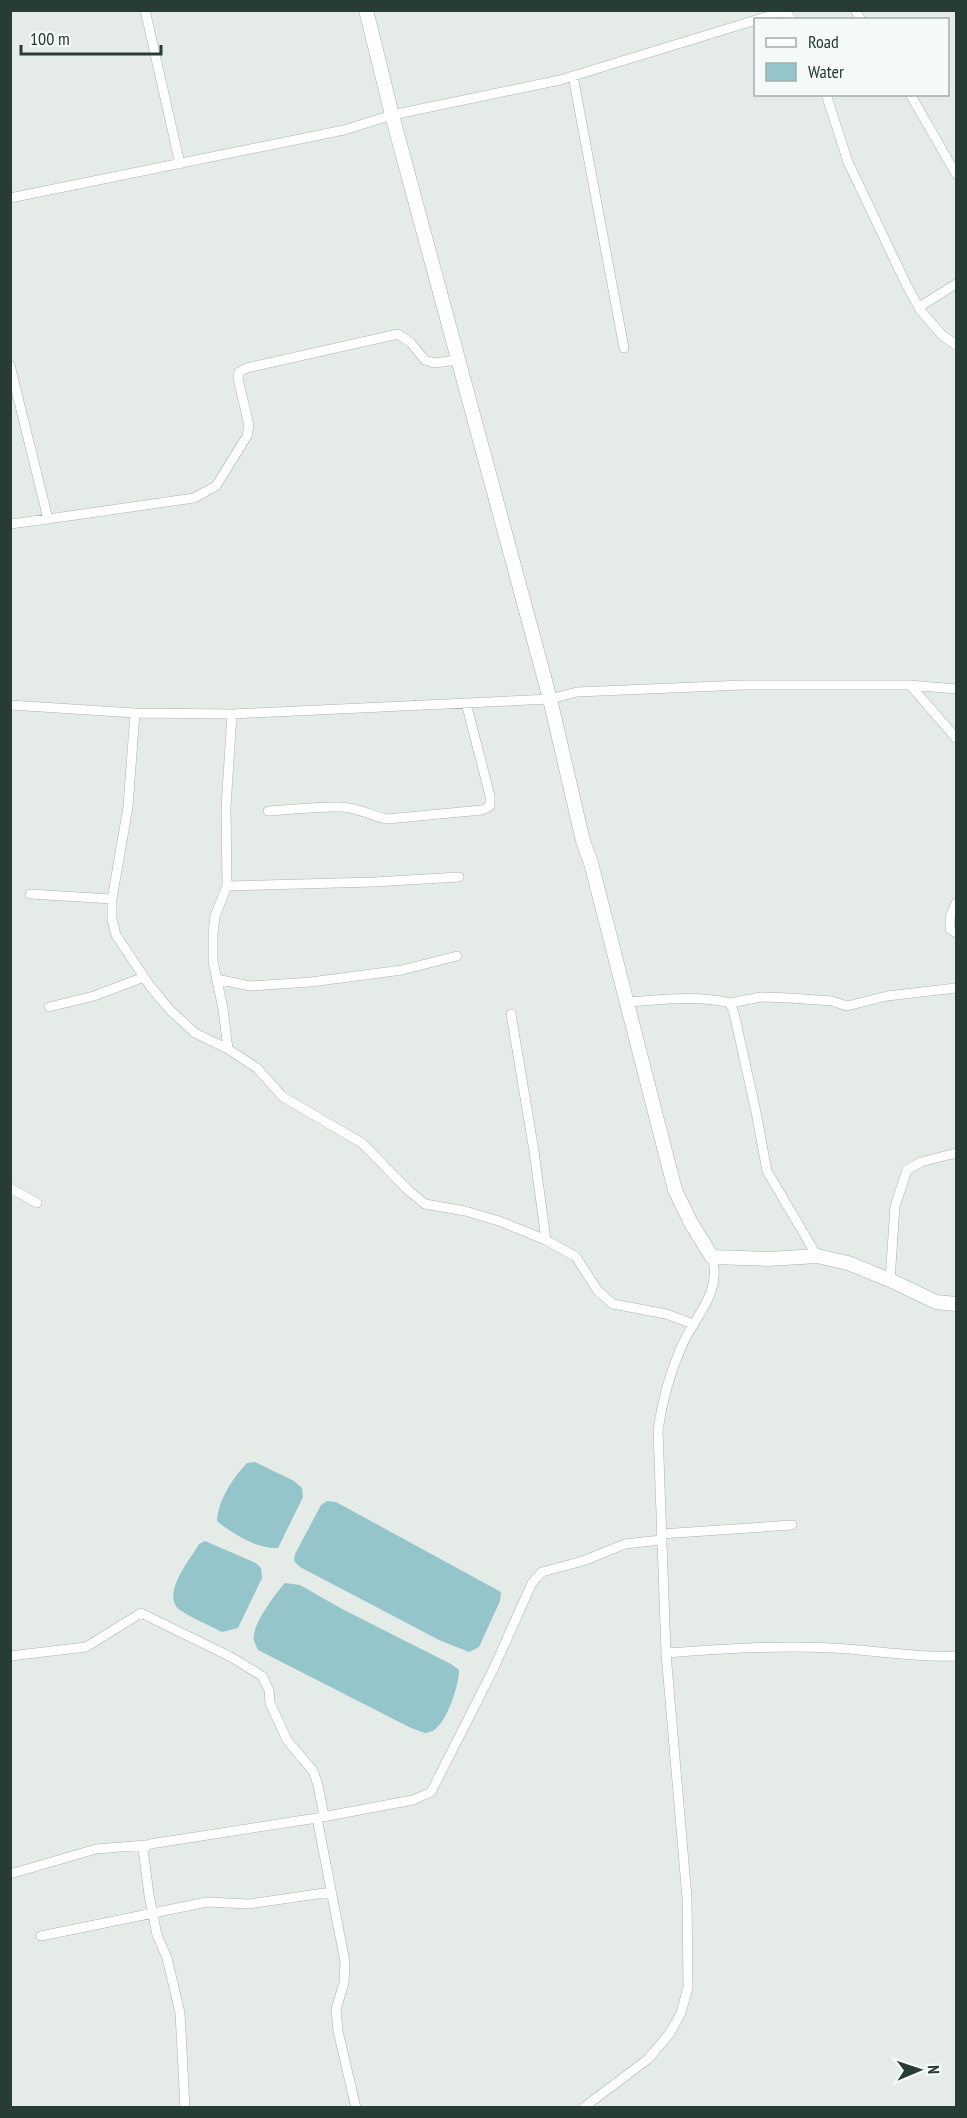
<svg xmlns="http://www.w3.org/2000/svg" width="967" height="2118" viewBox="0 0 967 2118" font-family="'PT Sans Narrow',sans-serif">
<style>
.water{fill:#94c5ca}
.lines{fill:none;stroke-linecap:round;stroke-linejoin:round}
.street-casing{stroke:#a8b4af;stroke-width:10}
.secondary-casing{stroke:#a1b4ac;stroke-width:15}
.street{stroke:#fff;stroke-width:9}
.secondary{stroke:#fff;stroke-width:14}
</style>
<rect width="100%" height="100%" fill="#e5ece8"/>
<path class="water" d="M 255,1462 L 294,1481 L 302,1488 L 303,1497 L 278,1548 C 257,1549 233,1534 217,1521 C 218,1500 233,1478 247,1463 Z
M 327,1501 L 336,1502 L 501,1592 L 500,1601 L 479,1647 L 469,1652 L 439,1640 L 300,1567 L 294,1561 L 295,1554 L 321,1505 Z
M 205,1541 L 256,1563 L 261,1568 L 262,1578 L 238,1628 L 222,1632 C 209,1625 193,1619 180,1610 C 160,1595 190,1560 199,1544 Z
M 285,1583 L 300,1585 L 342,1609 L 451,1664 L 459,1670 C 459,1685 447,1722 434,1730 C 433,1731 427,1733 425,1733 L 411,1728 L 258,1650 C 257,1647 255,1644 254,1641 C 250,1627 276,1593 285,1583 Z"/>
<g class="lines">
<g class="street-casing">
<path id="street" d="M 145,10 L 180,164
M 855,10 L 861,20
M 756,20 L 785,11 L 792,20
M 573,76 L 624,348
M 826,94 L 848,162 L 907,286 L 921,311 L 942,335 L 956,345
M 910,94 L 956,174
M 10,198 L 344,130 L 392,115 L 560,80 L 756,20
M 919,307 L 956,284
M 10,365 L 48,519 L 10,524
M 48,519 L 194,498 L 216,486 L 247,436 L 249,426 L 238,378 L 239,372 L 247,368 L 398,334 L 411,343 L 425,360 L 434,363 L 458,360
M 910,685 L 956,738
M 10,705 L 135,713 L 232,714 L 550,699 L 577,692 L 743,685 L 910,685 L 956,689
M 135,713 L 128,807 L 112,899 L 112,919 L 116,935 L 150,986 L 170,1010 L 195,1033 L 228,1049 L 257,1068 L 283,1097 L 362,1143 L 409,1191 L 425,1204 L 465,1211 L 499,1221 L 546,1240 L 576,1257 L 598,1291 L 613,1304 L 666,1314 L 693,1324
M 268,811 C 292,810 317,806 341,807 C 357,807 371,816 387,819 L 482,810 L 490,806 L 490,796 L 466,703
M 227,886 L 374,882 L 459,877
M 30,894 L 112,899
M 956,903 L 950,917 L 950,929 L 956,933
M 216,979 L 250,986 L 311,982 L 402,970 L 457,956
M 627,1002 C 660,1000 697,995 730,1003 L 734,1013 L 756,1112 L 767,1171 L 817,1256
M 730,1003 L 761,997 L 790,998 L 832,1001 L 847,1006 L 887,996 L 956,988
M 49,1007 L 94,996 L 144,977
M 511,1014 L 534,1151 L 546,1240
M 228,1049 L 223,1009 L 213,961 L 213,933 L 215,916 L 227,886 L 226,807 L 232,714
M 10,1188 L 37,1203
M 890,1280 L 895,1206 L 907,1170 L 921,1162 L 956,1153
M 661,1534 L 792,1525
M 666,1653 C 721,1649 777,1645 832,1648 C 874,1650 915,1658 956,1656
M 10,1656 L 86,1647 L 141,1613 L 231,1657 L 262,1676 L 269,1690 L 270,1703 L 287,1740 L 313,1771 L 318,1785 L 324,1816
M 10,1874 L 96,1849 L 146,1845
M 41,1936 L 207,1902 L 249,1904 L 331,1892
M 185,2108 L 180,2013 L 167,1958 L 157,1935 L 149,1895 L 143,1849 L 150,1844 L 317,1818
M 356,2108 L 338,2031 L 336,2009 L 344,1983 L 345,1962 L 317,1818 L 413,1800 L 431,1792 L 492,1672 L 532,1583 L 542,1572 L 583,1561 L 625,1544 L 661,1540
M 583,2108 L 648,2059 L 670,2033 L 681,2013 L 688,1987 L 687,1898 L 666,1653 L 658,1430 C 662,1402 669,1376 680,1350 C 693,1317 723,1294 712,1257"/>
</g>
<g class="secondary-casing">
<path id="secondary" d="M 366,10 L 392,115 L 550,699 L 583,841 L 591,863 L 675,1190 L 691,1223 L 712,1257 L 768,1259 L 817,1256 L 848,1263 L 890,1280 L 936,1302 L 956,1304"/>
</g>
<use href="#street" class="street"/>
<use href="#secondary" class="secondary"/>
</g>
<rect width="967" height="2118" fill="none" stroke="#263c35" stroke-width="24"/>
<rect x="754" y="18" width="195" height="78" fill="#f5f9f7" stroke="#a2ada9" stroke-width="1.5"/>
<rect x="766" y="38" width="30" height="9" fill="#ffffff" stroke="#a2ada9" stroke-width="1.5"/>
<text x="808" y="48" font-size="18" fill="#263c35">Road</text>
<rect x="766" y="63" width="30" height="18" fill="#94c5ca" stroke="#a2ada9" stroke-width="1.5"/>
<text x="808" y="78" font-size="18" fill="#263c35">Water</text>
<g transform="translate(919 2070) rotate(88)" stroke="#f5f9f7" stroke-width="4.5" paint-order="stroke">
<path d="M0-4.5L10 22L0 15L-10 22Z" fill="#263c35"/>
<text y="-9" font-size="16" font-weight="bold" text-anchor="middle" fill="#263c35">N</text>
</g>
<path d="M21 45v9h140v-9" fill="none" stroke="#263c35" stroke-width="3"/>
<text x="30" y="45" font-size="18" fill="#263c35" stroke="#f5f9f7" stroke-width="4.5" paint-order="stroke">100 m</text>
</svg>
